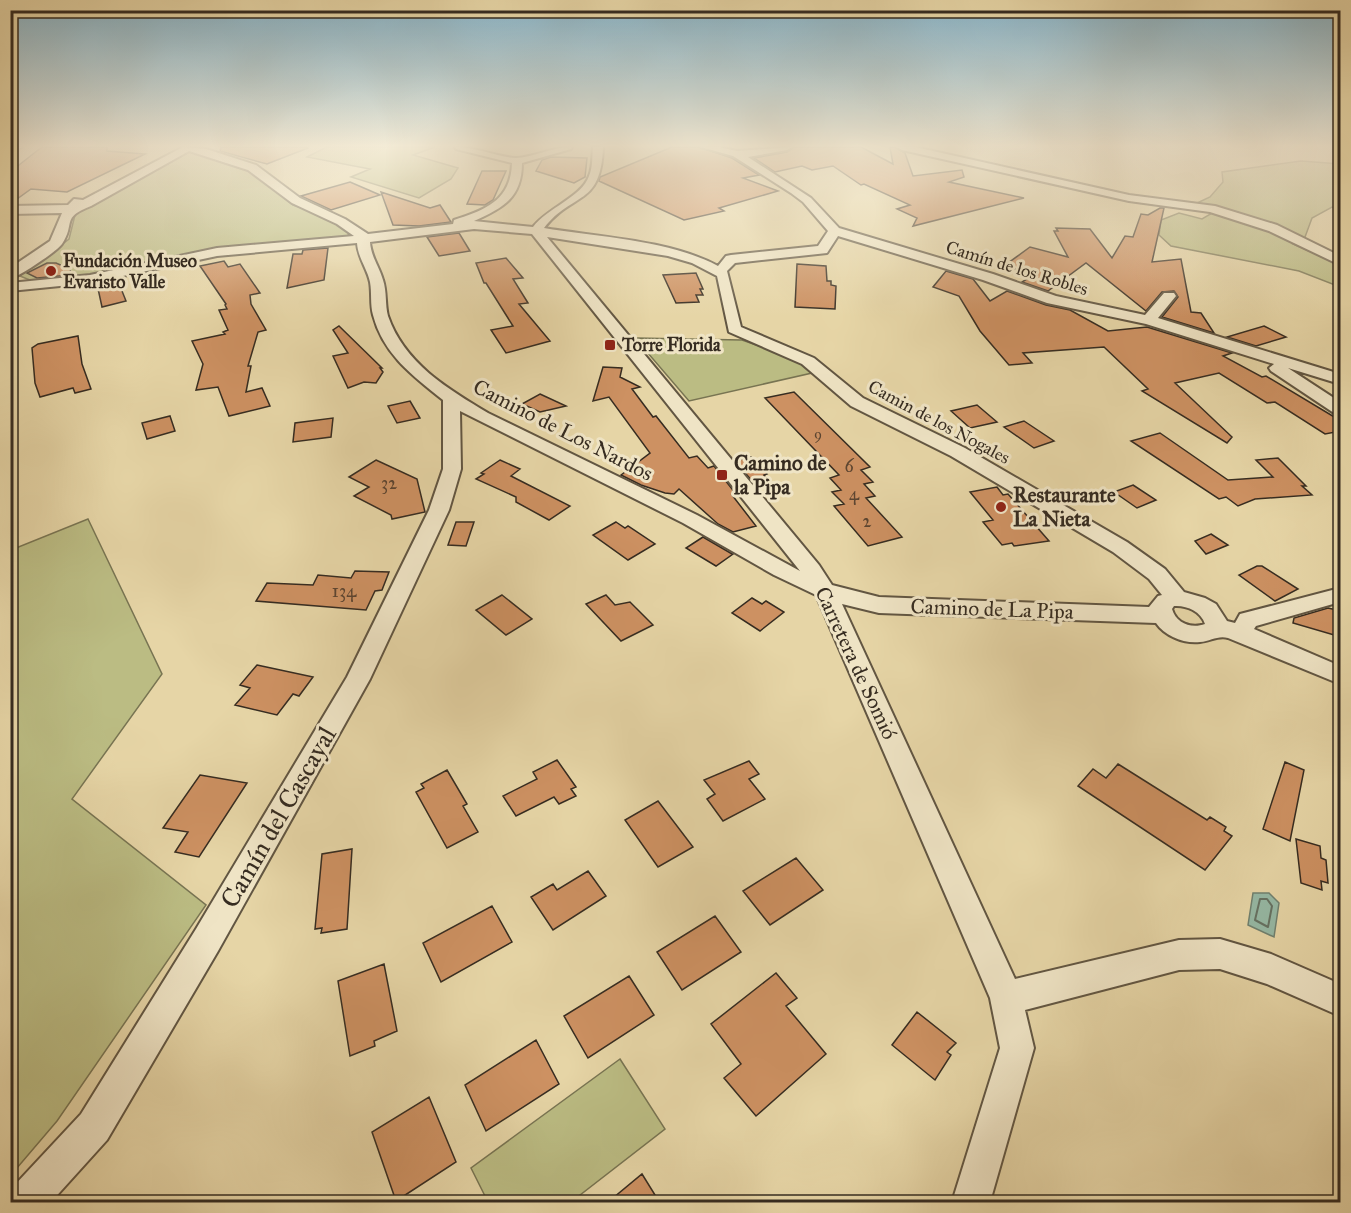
<svg xmlns="http://www.w3.org/2000/svg" width="1351" height="1213" viewBox="0 0 1351 1213" font-family="'IM FELL Great Primer',serif">
<style>
.green{fill:#bbbc83;stroke:#787452;stroke-width:1.5}
.water{fill:#96b9a5;stroke:#708170;stroke-width:1.5}
.lines{fill:none;stroke-linecap:round;stroke-linejoin:round}
.shore{stroke:#667263;stroke-width:2}
.building{fill:#cd9162;stroke:#362c21;stroke-width:1.5}
.minor-casing{stroke:#625642;stroke-width:4}
.minor{fill:#efe4c5;fill-rule:evenodd}
.poi-dot{fill:#8f2418;stroke:#efe4c5;stroke-width:2}
.labels{text-anchor:middle;stroke-width:6;stroke-linejoin:round;paint-order:stroke}
.far-number-label{font-size:15px;fill:#5c4531}
.far-poi-label{font-size:18px;font-weight:bold;fill:#362c21;stroke:#efe4c5;text-anchor:start}
.far-street-label{font-size:18px;fill:#362c21;stroke:#efe4c5}
.number-label{font-size:18px;fill:#5c4531}
.street-label{font-size:21px;fill:#362c21;stroke:#efe4c5}
.poi-label{font-size:21px;font-weight:bold;fill:#362c21;stroke:#efe4c5;text-anchor:start}
.near-street-label{font-size:26px;fill:#362c21;stroke:#efe4c5}
</style>
<rect width="100%" height="100%" fill="#e6d5a6"/>
<filter id="stains"><feTurbulence type="fractalNoise" baseFrequency=".00333" numOctaves="4"/><feColorMatrix values="0 0 0 0 .2 0 0 0 0 .09 0 0 0 0 .02 0 0 0 .5 -.17"/></filter>
<radialGradient id="worn" r=".72"><stop offset=".6" stop-color="#630" stop-opacity="0"/><stop offset="1" stop-color="#630" stop-opacity=".3"/></radialGradient>
<path class="green" d="M 327,147 L 435,147 L 413,155 L 458,168 L 451,179 L 419,198 L 351,177 L 370,169 L 307,157 Z
M 185,152 L 193,152 L 252,172 L 293,205 L 324,215 L 351,232 L 348,235 L 349,236 L 37,283 L 20,276 L 69,239 L 75,215 L 99,198 Z
M 1301,161 L 1340,164 L 1340,211 L 1332,207 L 1312,218 L 1305,237 L 1293,244 L 1340,265 L 1340,287 L 1299,271 L 1171,246 L 1159,235 L 1161,220 L 1179,213 L 1202,219 L 1214,212 L 1193,205 L 1210,197 L 1223,182 L 1222,172 Z
M 635,338 L 742,340 L 799,360 L 812,373 L 689,401 Z
M 88,519 L 162,674 L 72,799 L 206,905 L 57,1121 L 11,1175 L 11,550 Z
M 620,1059 L 665,1129 L 571,1202 L 488,1202 L 471,1168 Z"/>
<path class="water" d="M 1253,893 L 1269,893 L 1279,903 L 1274,937 L 1248,925 Z"/>
<g class="lines">
<path class="shore" d="M 1260,899 L 1267,899 L 1272,906 L 1268,927 L 1255,920 Z"/>
</g>
<path class="building" d="M 42,147 L 107,147 L 107,151 L 145,154 L 67,192 L 31,189 L 10,204 L 10,172 Z
M 221,147 L 308,147 L 308,148 L 267,164 L 220,151 Z
M 672,147 L 699,147 L 732,158 L 759,175 L 743,178 L 778,191 L 719,208 L 724,211 L 684,220 L 599,181 L 600,177 Z
M 794,147 L 861,147 L 893,164 L 890,147 L 895,147 L 905,153 L 913,176 L 962,170 L 964,177 L 949,182 L 1024,198 L 913,226 L 917,218 L 897,209 L 910,205 L 864,184 L 861,185 L 833,166 L 812,170 L 802,166 L 775,172 L 754,158 L 787,152 Z
M 551,157 L 587,158 L 585,177 L 574,183 L 536,171 L 542,160 Z
M 482,171 L 506,171 L 493,200 L 485,205 L 467,204 Z
M 350,182 L 380,195 L 331,210 L 301,196 Z
M 381,192 L 430,208 L 440,205 L 451,222 L 419,226 L 393,225 Z
M 1160,208 L 1164,208 L 1152,262 L 1181,259 L 1191,312 L 1201,313 L 1214,333 L 1162,317 L 1178,297 L 1174,291 L 1162,292 L 1146,311 L 1086,263 L 1048,291 L 1022,282 L 1035,274 L 1004,266 L 1030,247 L 1068,257 L 1054,231 L 1058,231 L 1056,228 L 1090,229 L 1112,258 L 1125,236 L 1133,237 L 1141,214 L 1148,215 Z
M 459,233 L 470,251 L 439,256 L 427,237 Z
M 328,248 L 324,280 L 287,288 L 293,254 L 302,254 L 303,250 Z
M 506,258 L 523,278 L 513,279 L 528,303 L 519,304 L 550,341 L 506,353 L 491,330 L 513,326 L 486,283 L 484,283 L 476,263 Z
M 224,261 L 228,267 L 240,264 L 260,293 L 250,295 L 251,304 L 266,330 L 258,332 L 248,366 L 251,366 L 246,392 L 262,388 L 270,406 L 229,416 L 218,387 L 196,390 L 203,364 L 192,341 L 225,334 L 223,332 L 228,330 L 219,310 L 227,309 L 225,305 L 226,304 L 200,266 Z
M 47,263 L 56,263 L 70,269 L 71,275 L 37,278 L 27,273 Z
M 797,264 L 826,266 L 827,281 L 831,281 L 831,285 L 836,286 L 835,309 L 795,307 Z
M 946,271 L 973,279 L 990,301 L 1007,291 L 1046,305 L 1070,310 L 1108,331 L 1147,327 L 1232,353 L 1223,356 L 1262,377 L 1266,376 L 1341,421 L 1341,431 L 1325,434 L 1275,402 L 1267,403 L 1219,373 L 1175,383 L 1232,437 L 1227,443 L 1142,391 L 1148,389 L 1104,347 L 1023,353 L 1032,363 L 1009,365 L 980,331 L 959,296 L 933,287 Z
M 696,273 L 703,289 L 700,289 L 703,295 L 696,295 L 699,302 L 676,303 L 663,275 Z
M 101,283 L 111,287 L 120,286 L 126,301 L 102,307 L 97,284 Z
M 339,326 L 382,368 L 380,368 L 383,372 L 376,383 L 364,382 L 348,388 L 333,356 L 348,353 L 333,330 Z
M 1264,326 L 1286,337 L 1256,346 L 1227,337 Z
M 78,336 L 82,364 L 91,389 L 75,393 L 73,388 L 40,397 L 35,383 L 32,348 L 38,344 Z
M 603,367 L 622,368 L 620,377 L 640,387 L 632,389 L 653,417 L 656,416 L 689,458 L 697,456 L 708,468 L 714,466 L 736,494 L 732,495 L 756,526 L 733,532 L 718,524 L 679,489 L 674,494 L 665,493 L 641,485 L 621,475 L 650,453 L 609,397 L 593,401 Z
M 794,392 L 870,467 L 861,470 L 873,482 L 864,484 L 875,496 L 866,498 L 902,537 L 868,546 L 834,506 L 844,504 L 832,492 L 841,490 L 830,478 L 839,475 L 765,398 Z
M 540,394 L 566,406 L 540,412 L 522,404 Z
M 410,401 L 420,418 L 397,423 L 388,406 Z
M 977,405 L 997,422 L 970,428 L 951,411 Z
M 170,416 L 175,431 L 147,439 L 142,423 Z
M 333,418 L 331,437 L 293,442 L 295,423 Z
M 1024,421 L 1054,441 L 1034,448 L 1004,427 Z
M 1160,433 L 1228,480 L 1273,477 L 1256,460 L 1278,458 L 1306,486 L 1302,486 L 1312,495 L 1255,499 L 1238,506 L 1226,497 L 1219,499 L 1131,441 Z
M 751,457 L 767,474 L 764,475 L 772,484 L 758,488 L 735,461 Z
M 376,460 L 417,479 L 425,512 L 392,519 L 391,515 L 354,496 L 369,487 L 349,477 Z
M 500,460 L 520,469 L 511,476 L 570,506 L 549,520 L 516,502 L 516,497 L 476,479 L 484,474 L 481,473 Z
M 1133,485 L 1156,500 L 1137,508 L 1114,492 Z
M 997,487 L 1003,495 L 1008,494 L 1049,541 L 1014,546 L 1012,543 L 1002,545 L 983,522 L 993,520 L 970,492 Z
M 456,522 L 474,522 L 466,546 L 448,545 Z
M 616,522 L 625,528 L 628,526 L 655,544 L 628,560 L 593,535 Z
M 1211,534 L 1228,545 L 1206,554 L 1195,541 Z
M 703,537 L 732,554 L 733,554 L 716,566 L 686,548 Z
M 1257,566 L 1262,566 L 1298,589 L 1275,601 L 1239,575 Z
M 355,571 L 389,572 L 382,590 L 375,591 L 366,610 L 256,601 L 267,583 L 313,585 L 318,575 L 351,578 Z
M 502,595 L 532,619 L 506,635 L 476,610 Z
M 606,595 L 615,605 L 630,602 L 653,625 L 621,641 L 586,604 Z
M 752,598 L 762,604 L 766,601 L 784,612 L 760,631 L 732,613 Z
M 1328,608 L 1341,611 L 1341,637 L 1293,623 L 1294,618 Z
M 257,665 L 313,677 L 299,696 L 293,694 L 277,715 L 235,705 L 250,688 L 240,685 Z
M 557,760 L 576,787 L 571,789 L 576,796 L 559,804 L 554,797 L 516,816 L 503,796 L 537,779 L 533,772 Z
M 749,761 L 759,774 L 749,779 L 765,799 L 723,821 L 707,799 L 715,794 L 704,780 Z
M 1285,762 L 1304,770 L 1290,841 L 1263,829 Z
M 1118,764 L 1207,820 L 1210,817 L 1226,827 L 1224,831 L 1232,836 L 1205,870 L 1078,786 L 1093,769 L 1106,778 Z
M 447,770 L 467,804 L 463,806 L 478,832 L 447,848 L 416,792 L 424,788 L 421,784 Z
M 200,775 L 247,783 L 199,857 L 175,852 L 188,832 L 163,828 Z
M 658,801 L 693,847 L 658,867 L 625,820 Z
M 1296,839 L 1320,846 L 1321,858 L 1326,860 L 1328,883 L 1321,881 L 1322,890 L 1301,883 Z
M 352,849 L 347,929 L 321,933 L 322,928 L 315,929 L 322,854 Z
M 796,858 L 823,890 L 770,925 L 743,891 Z
M 588,871 L 606,896 L 553,930 L 531,897 L 553,884 L 557,890 Z
M 492,906 L 512,942 L 441,982 L 423,943 Z
M 715,916 L 741,952 L 682,990 L 657,952 Z
M 384,964 L 397,1031 L 374,1041 L 375,1046 L 350,1056 L 338,981 Z
M 776,973 L 797,998 L 786,1006 L 826,1054 L 756,1116 L 724,1078 L 741,1064 L 711,1024 Z
M 629,976 L 654,1015 L 588,1058 L 564,1016 Z
M 917,1012 L 956,1043 L 947,1052 L 951,1055 L 935,1080 L 892,1045 Z
M 536,1040 L 559,1084 L 486,1131 L 465,1085 Z
M 429,1097 L 456,1162 L 396,1201 L 372,1132 Z
M 642,1174 L 660,1203 L 607,1203 Z"/>
<g class="lines">
<g class="minor-casing">
<path id="minor" d="M 10,147 L 22,147 L 10,152 Z
M 183,147 L 206,149 L 256,165 L 300,198 L 345,219 L 368,234 L 453,224 L 454,220 C 486,210 511,200 512,163 L 456,149 L 455,147 C 477,147 496,157 516,158 C 531,158 552,147 572,147 L 571,149 L 522,163 C 522,198 503,208 474,221 L 533,227 C 547,208 582,197 589,176 C 593,167 592,156 593,147 L 603,147 C 601,207 573,191 544,228 C 598,237 670,240 718,266 L 726,256 L 731,255 L 818,246 L 828,231 L 803,202 L 791,193 L 733,156 L 701,147 L 719,147 L 737,151 L 792,147 L 787,150 L 748,157 L 811,198 L 839,228 L 993,274 L 1056,296 L 1145,315 L 1164,293 L 1174,293 L 1176,296 L 1158,318 L 1340,374 L 1340,384 L 1288,368 L 1340,402 L 1340,414 L 1334,413 L 1271,371 L 1269,368 L 1274,364 L 1146,324 L 1047,303 L 983,280 L 838,236 L 827,253 L 735,263 L 727,271 L 741,327 L 814,358 L 863,398 L 965,448 L 1127,542 L 1165,569 L 1184,592 L 1205,598 L 1216,604 L 1227,621 L 1235,623 L 1240,614 L 1340,588 L 1340,602 L 1256,626 L 1254,629 L 1340,666 L 1340,684 L 1228,638 C 1218,635 1211,641 1200,642 C 1184,644 1165,636 1156,623 L 879,613 L 842,604 L 1015,979 L 1179,940 L 1220,939 L 1271,954 L 1340,984 L 1340,1016 L 1267,984 L 1220,969 L 1179,970 L 1025,1010 L 1034,1048 L 990,1202 L 952,1202 L 1000,1048 L 990,998 L 816,595 L 774,575 L 683,523 L 460,411 L 461,469 L 449,510 L 370,679 L 218,951 L 107,1140 L 51,1202 L 10,1202 L 12,1188 L 81,1114 L 196,929 L 347,677 L 429,510 L 443,469 L 443,400 C 413,376 383,354 373,315 C 370,304 372,293 370,282 C 367,268 358,258 357,243 L 217,256 L 90,283 L 10,291 L 10,283 L 90,275 L 217,248 L 354,236 L 337,224 L 292,203 L 248,170 L 189,151 L 91,206 C 60,218 76,223 62,244 C 56,252 20,276 10,279 L 10,268 L 50,241 L 62,213 L 10,214 L 10,206 L 68,205 L 74,199 L 83,200 ZM 474,229 L 532,234 L 800,571 L 697,515 L 488,413 C 448,389 404,363 388,316 C 385,305 387,292 383,280 C 379,266 371,257 370,242 ZM 547,237 L 668,256 L 692,263 L 717,276 L 729,332 L 802,364 L 851,406 L 951,456 L 1113,552 L 1149,579 L 1162,595 L 1158,596 L 1149,607 L 879,597 L 832,585 L 819,565 ZM 1174,606 C 1186,605 1201,611 1205,624 C 1191,629 1176,623 1172,609 Z
M 897,147 L 915,147 L 1129,195 L 1215,206 L 1277,225 L 1340,256 L 1340,265 L 1269,231 L 1210,212 L 1129,201 L 902,150 Z"/>
</g>
<use href="#minor" class="minor"/>
</g>
<linearGradient id="sky" x2="0" y2="1"><stop stop-color="#87b6cd"/><stop offset="0.46" stop-color="#f4ecd7"/><stop offset="1" stop-color="#f4ecd7" stop-opacity="0"/></linearGradient>
<rect width="1351" height="317" fill="url(#sky)"/>
<g class="poi-dot">
<circle cx="51" cy="271" r="6"/>
<rect x="604" y="339" width="12" height="12" rx="3"/>
<rect x="716" y="469" width="12" height="12" rx="3"/>
<circle cx="1001" cy="507" r="6"/>
</g>
<g class="labels">
<g class="far-number-label">
<text x="818" y="439">9</text>
</g>
<g class="far-poi-label">
<text x="63" y="267">Fundación Museo<tspan x="63" dy="21">Evaristo Valle</tspan></text>
<text x="622" y="351">Torre Florida</text>
</g>
<g class="far-street-label">
<text transform="translate(1017 268) rotate(17)" y="6">Camín de los Robles</text>
<text transform="translate(939 422) rotate(28)" y="6">Camin de los Nogales</text>
</g>
<g class="number-label">
<text x="849" y="472">6</text>
<text x="389" y="489">32</text>
<text x="854" y="500">4</text>
<text x="867" y="527">2</text>
<text x="344" y="597">134</text>
</g>
<g class="street-label">
<text transform="translate(563 430) rotate(27)" y="7">Camino de Los Nardos</text>
<text transform="translate(992 609) rotate(2)" y="7">Camino de La Pipa</text>
<text transform="translate(856 663) rotate(65)" y="7">Carretera de Somió</text>
</g>
<g class="poi-label">
<text x="734" y="470">Camino de<tspan x="734" dy="24">la Pipa</tspan></text>
<text x="1013" y="502">Restaurante<tspan x="1013" dy="24">La Nieta</tspan></text>
</g>
<g class="near-street-label">
<text transform="translate(278 817) rotate(-60)" y="9">Camín del Cascayal</text>
</g>
</g>
<rect width="1351" height="1213" fill="none" stroke="#e6d5a6" stroke-width="36"/>
<rect x="12" y="12" width="1327" height="1189" fill="none" stroke="#362c21" stroke-width="3"/>
<rect x="18" y="18" width="1315" height="1177" fill="none" stroke="#362c21" stroke-width="1.5"/>
<rect width="100%" height="100%" filter="url(#stains)"/>
<rect width="100%" height="100%" fill="url(#worn)"/>
</svg>
